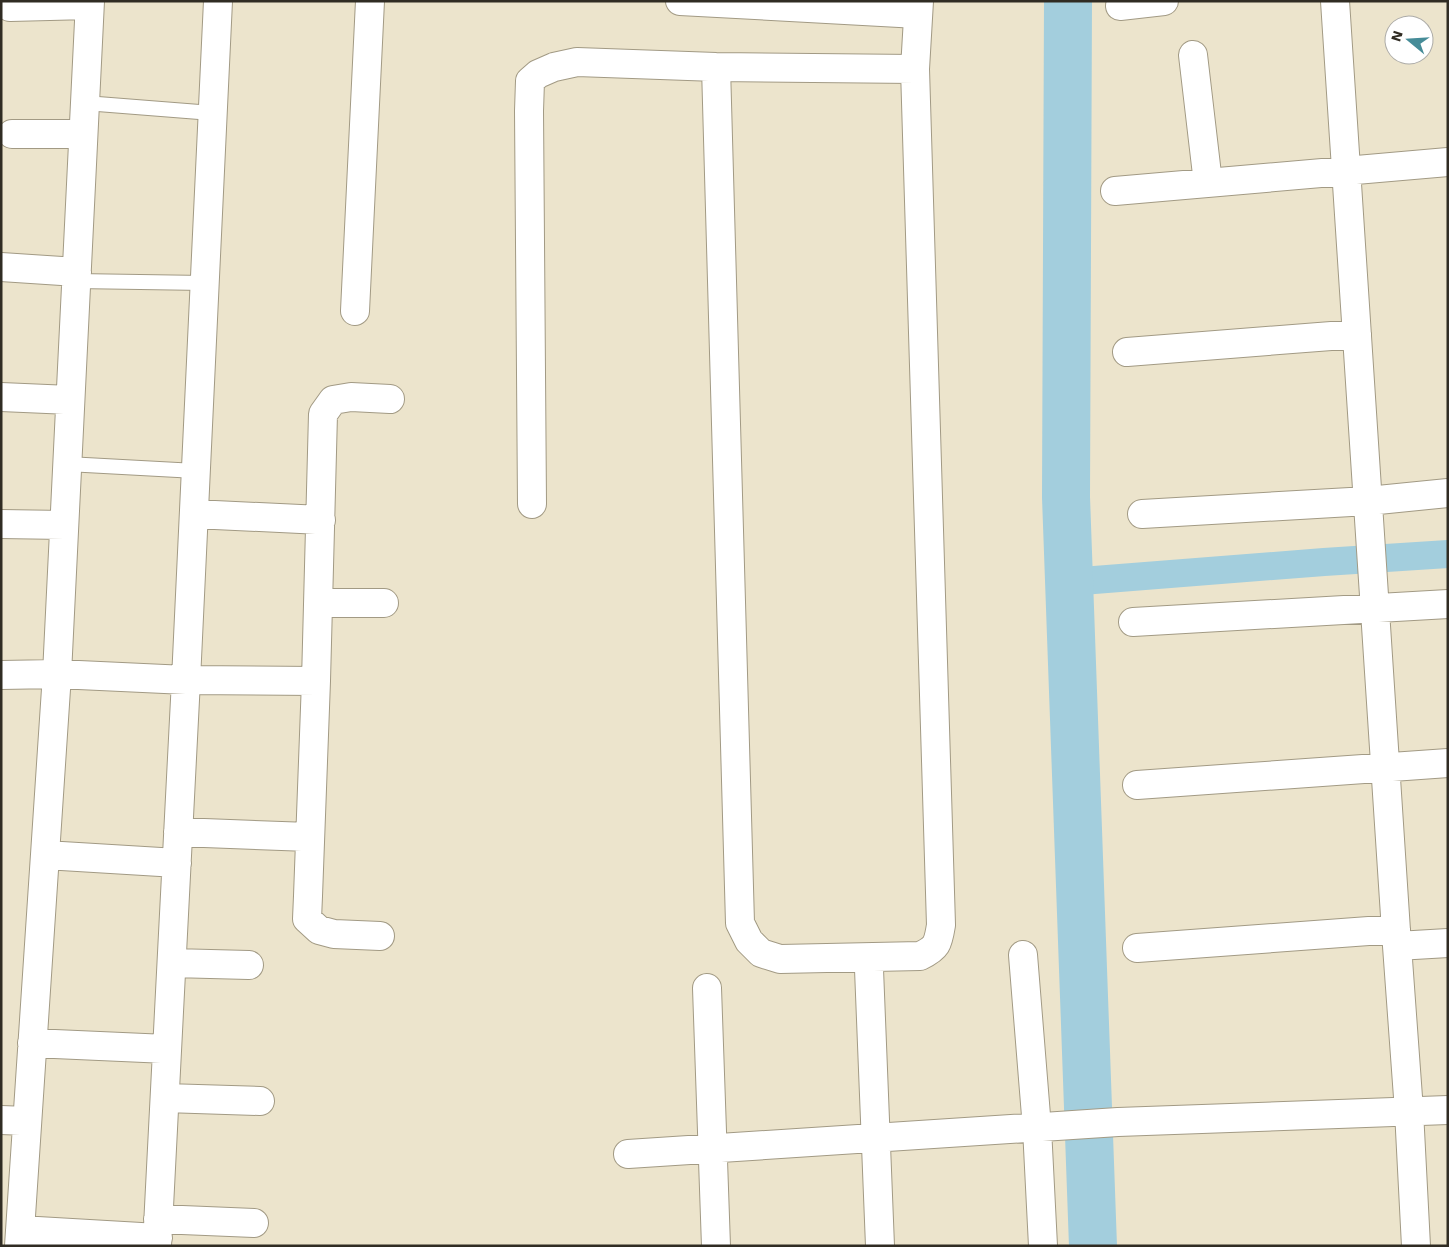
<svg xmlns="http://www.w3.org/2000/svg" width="1449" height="1247" viewBox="0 0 1449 1247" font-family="'Work Sans',sans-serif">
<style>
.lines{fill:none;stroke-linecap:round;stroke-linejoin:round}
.canal{stroke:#a3cedd;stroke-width:28}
.river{stroke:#a3cedd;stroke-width:48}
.lane-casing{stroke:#a29a84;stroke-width:16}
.street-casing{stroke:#a29a84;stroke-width:30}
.lane{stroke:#fff;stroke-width:14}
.street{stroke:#fff;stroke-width:28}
</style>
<rect width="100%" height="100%" fill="#ece4cc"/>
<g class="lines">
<path class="canal" d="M 1069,582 L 1324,562 L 1448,554"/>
<path class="river" d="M 1068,1 L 1066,497 L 1093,1246"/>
<g class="lane-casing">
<path id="lane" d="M 85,103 L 212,113
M 76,281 L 204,283
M 67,464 L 196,471"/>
</g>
<g class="street-casing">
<path id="street" d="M 680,1 L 918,14
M 1335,1 L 1397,946 L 1409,1111 L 1416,1246
M 1120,6 L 1164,1
M 10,7 L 89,5
M 1193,55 L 1208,183
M 716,67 L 740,923 L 749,941 L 761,953 L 780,959 L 920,956 C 937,948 938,944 941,925 L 915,69 L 919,1
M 12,134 L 83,134
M 1115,191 L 1448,162
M 1,267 L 77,272
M 355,311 L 370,1
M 1127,352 L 1357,334
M 1,397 L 70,400
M 532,504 L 529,111 L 530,81 L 538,74 L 554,67 L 577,62 L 716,67 L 915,69
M 194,514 L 321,520
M 1142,514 L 1368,501 L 1448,493
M 1,524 L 64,525
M 319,603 L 384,603
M 1133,622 L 1448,604
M 1,675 L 57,674 L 186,680 L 316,681
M 1137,785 L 1448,763
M 178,832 L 309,837
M 45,855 L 177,863
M 380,936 L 334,934 L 319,930 L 307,919 L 308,896 L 316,681 L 323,414 L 333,400 L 351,397 L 390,399
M 1397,946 L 1448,943
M 1137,948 L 1396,929
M 1023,955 L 1037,1128 L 1043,1246
M 172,963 L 249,965
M 869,969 L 880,1246
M 707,988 L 716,1246
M 32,1043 L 167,1049
M 165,1098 L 260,1101
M 1,1120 L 27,1121
M 628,1154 L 1118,1122 L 1448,1110
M 158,1219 L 254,1223
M 20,1230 L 158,1238
M 19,1246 L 57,674 L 90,1
M 157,1246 L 186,680 L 218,1"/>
</g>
<use href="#lane" class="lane"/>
<use href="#street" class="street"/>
</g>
<rect width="1449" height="1247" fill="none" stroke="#302c23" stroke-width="5"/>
<g transform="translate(1409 40) rotate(288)"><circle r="24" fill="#ffffff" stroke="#acaba7"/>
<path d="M0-4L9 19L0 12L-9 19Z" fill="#468c98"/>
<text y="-8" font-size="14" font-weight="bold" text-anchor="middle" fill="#302c23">N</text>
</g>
</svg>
